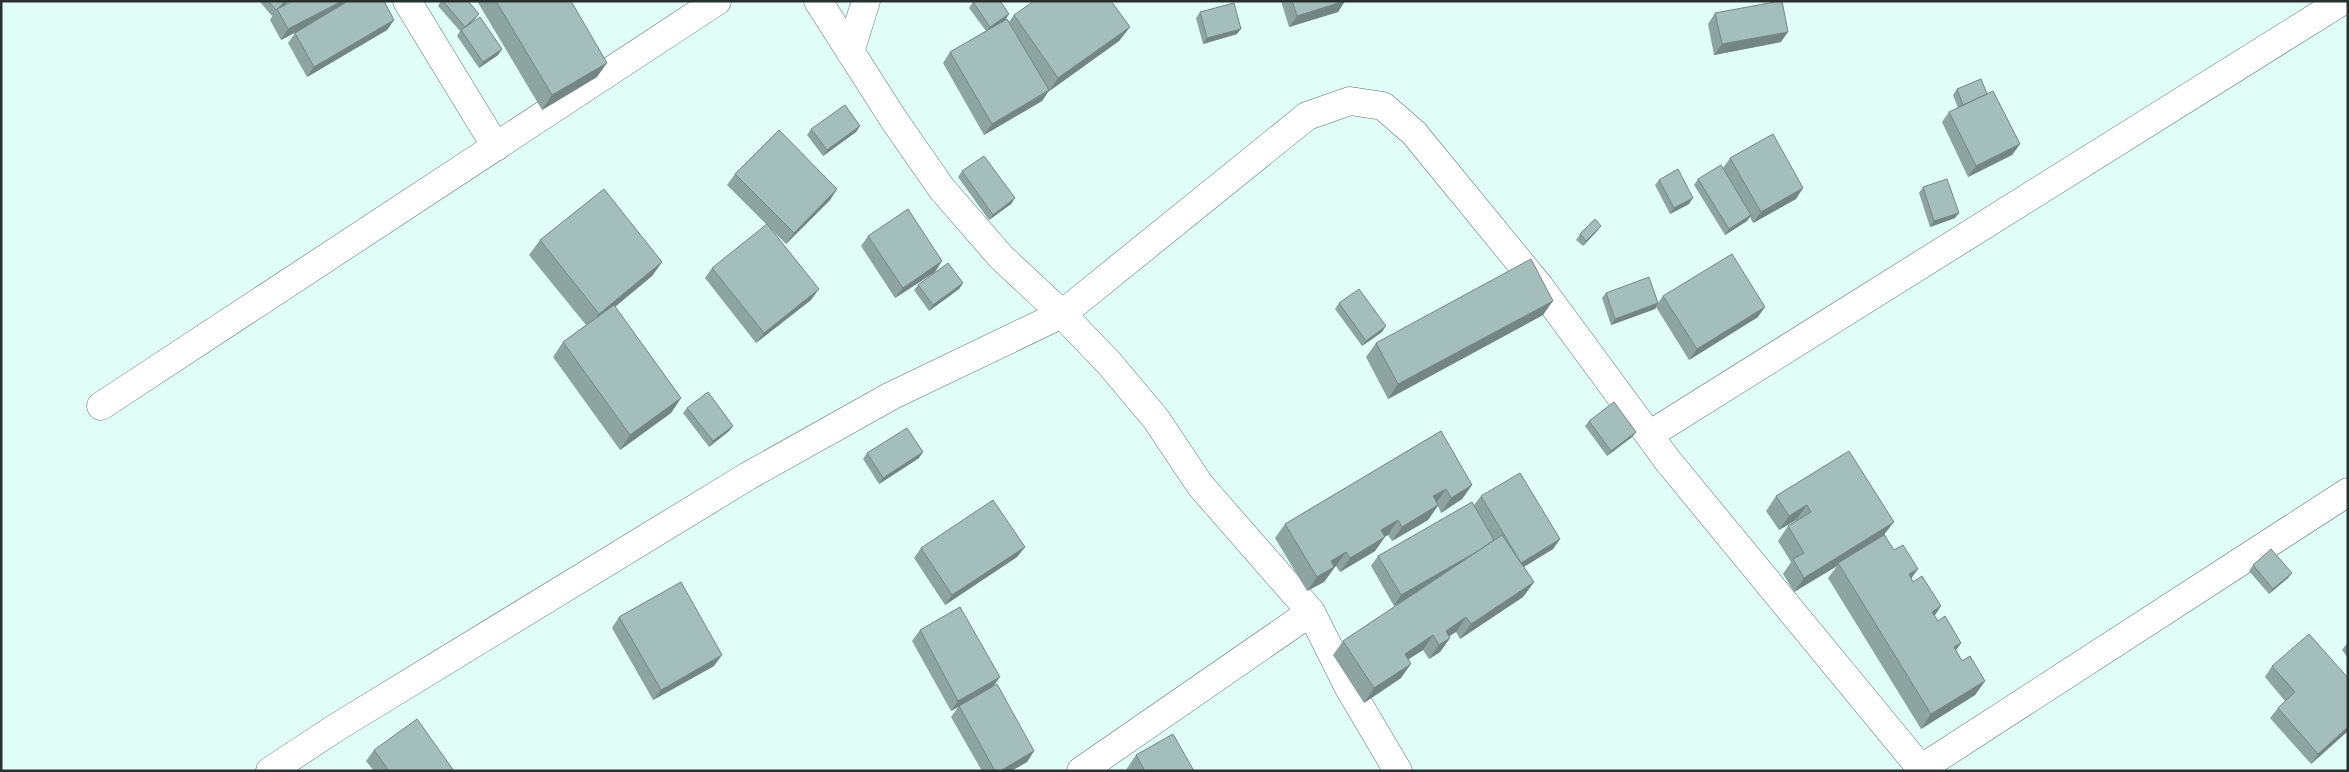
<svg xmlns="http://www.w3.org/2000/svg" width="2349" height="772" viewBox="0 0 2349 772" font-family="'Public Sans',sans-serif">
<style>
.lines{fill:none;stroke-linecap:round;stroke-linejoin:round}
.minor-casing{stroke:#5a736f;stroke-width:29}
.minor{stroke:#fff;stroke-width:28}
.wall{fill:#8da4a1}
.shaded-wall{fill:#738683}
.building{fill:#a4bfbb;stroke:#738683}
</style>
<rect width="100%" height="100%" fill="#e1fdf8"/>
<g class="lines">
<g class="minor-casing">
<path id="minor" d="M 407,1 L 496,147
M 818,1 L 894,120 L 942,189 L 1001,257 L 1062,314 L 1109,363 L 1156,419 L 1200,485 L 1311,612 L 1349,688 L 1398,771
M 850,52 L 866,1
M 101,406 L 717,1
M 1649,435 L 2342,1
M 1922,768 L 2348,492
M 270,771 L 337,727 L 748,476 L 891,396 L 1062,314 L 1307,116 L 1350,101 L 1383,106 L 1414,133 L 1540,287 L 1668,461 L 1923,771
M 1081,771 L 1311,612"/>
</g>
<use href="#minor" class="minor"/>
</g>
<path class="wall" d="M 259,1 L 289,1 L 283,6 L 394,20 L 387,30 L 307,77 L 288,43 L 295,33 L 300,30 L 281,40 L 270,20 L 273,15 L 272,16 Z
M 441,1 L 468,1 L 479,14 L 475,19 L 470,24 L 502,49 L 498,55 L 479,68 L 457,36 L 460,31 L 438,6 Z
M 477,1 L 571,1 L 597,77 L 542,110 Z
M 1281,1 L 1345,1 L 1338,12 L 1289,27 Z
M 973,2 L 1009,14 L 1005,20 L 1001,22 L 1009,22 L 1014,15 L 1130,27 L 1119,41 L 1048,92 L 1042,101 L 984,135 L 943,63 L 950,52 L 986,31 L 969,8 Z
M 1200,12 L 1237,34 L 1203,44 L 1196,18 Z
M 1715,13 L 1781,42 L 1714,55 L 1708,24 Z
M 1957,89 L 1987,94 L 2020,144 L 2012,155 L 1968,177 L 1942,122 L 1949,112 L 1958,108 L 1953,95 Z
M 860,126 L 856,132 L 823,156 L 807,135 L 811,129 Z
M 1730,158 L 1796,199 L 1753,223 L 1750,217 L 1747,221 L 1725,235 L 1694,185 L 1698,179 L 1729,180 L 1723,168 Z
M 962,171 L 1015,198 L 1011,204 L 989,220 L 958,177 Z
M 735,174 L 837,189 L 830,200 L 786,244 L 727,185 Z
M 1659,180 L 1689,204 L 1670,214 L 1655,185 Z
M 1923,187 L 1955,218 L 1930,227 L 1919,193 Z
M 1601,226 L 1597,231 L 1583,246 L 1576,240 L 1580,234 Z
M 868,236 L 935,272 L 895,298 L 861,246 Z
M 540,240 L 662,262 L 652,276 L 615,307 L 681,398 L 671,413 L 620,450 L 553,357 L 563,342 L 586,325 L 529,255 Z
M 712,268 L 811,300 L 756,343 L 705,278 Z
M 963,283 L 959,289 L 929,311 L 914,290 L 918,285 Z
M 1606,293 L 1658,303 L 1663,296 L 1758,317 L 1689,360 L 1656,307 L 1655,309 L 1611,325 L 1602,298 Z
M 1339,303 L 1382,332 L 1362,346 L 1335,309 Z
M 1543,315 L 1388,399 L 1366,357 L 1376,343 Z
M 687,408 L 733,426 L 729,431 L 709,447 L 683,413 Z
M 1589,421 L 1636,432 L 1632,437 L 1607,456 L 1585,426 Z
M 1441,431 L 1472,485 L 1462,499 L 1441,513 L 1438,506 L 1428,520 L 1392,541 L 1388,535 L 1385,536 L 1375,551 L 1340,572 L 1336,566 L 1334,568 L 1324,582 L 1307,591 L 1275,538 L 1285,524 Z
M 1849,451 L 1885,535 L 1913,582 L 1941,606 L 1934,616 L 1938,621 L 1961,643 L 1956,650 L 1962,661 L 1985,681 L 1975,695 L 1921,729 L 1828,578 L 1837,566 L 1794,592 L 1783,574 L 1791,562 L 1778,541 L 1788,526 L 1797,521 L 1796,520 L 1779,530 L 1766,511 L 1776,496 Z
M 867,453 L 919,458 L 879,484 L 863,459 Z
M 1481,496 L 1560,539 L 1553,549 L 1524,567 L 1534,582 L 1523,597 L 1460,639 L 1456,632 L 1449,636 L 1450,638 L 1440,652 L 1429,659 L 1423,650 L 1408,659 L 1401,678 L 1364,703 L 1333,655 L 1343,641 L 1410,596 L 1394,606 L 1371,566 L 1378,556 L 1474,505 Z
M 1025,547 L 1017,557 L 945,605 L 914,558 L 921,548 Z
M 2253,565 L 2292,573 L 2288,578 L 2269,594 L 2249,571 Z
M 619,617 L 714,666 L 653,700 L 612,628 Z
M 920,630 L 993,687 L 1034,751 L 1027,762 L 1011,771 L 982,771 L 951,717 L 958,707 L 951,711 L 912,641 Z
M 2348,642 L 2348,658 L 2342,650 Z
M 2272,666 L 2348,731 L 2311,764 L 2270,718 L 2278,708 L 2285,701 L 2265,677 Z
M 374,750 L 454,771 L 374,771 L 366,761 Z
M 1136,755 L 1194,771 L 1126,771 L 1126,770 Z"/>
<path class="shaded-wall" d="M 286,1 L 289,1 L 278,11 L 277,9 Z
M 342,1 L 350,1 L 347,5 L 281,40 L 288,29 Z
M 1345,1 L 1338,12 L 1289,27 L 1297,16 Z
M 479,14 L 475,19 L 461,32 L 465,27 Z
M 1009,14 L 1005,20 L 986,33 L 990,27 Z
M 394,20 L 387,30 L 307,77 L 314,67 Z
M 1130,27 L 1119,41 L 1048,92 L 1042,101 L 984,135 L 992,124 L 1049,91 L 1058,78 Z
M 1241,29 L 1237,34 L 1203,44 L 1207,38 Z
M 1788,32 L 1781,42 L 1714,55 L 1722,44 Z
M 502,49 L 498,55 L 479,68 L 483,62 Z
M 607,63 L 597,77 L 542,110 L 552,95 Z
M 860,126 L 856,132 L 823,156 L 827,150 Z
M 2020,144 L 2012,155 L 1968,177 L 1976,166 Z
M 1803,188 L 1796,199 L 1753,223 L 1761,212 Z
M 837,189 L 830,200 L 786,244 L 794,233 Z
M 1015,198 L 1011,204 L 989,220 L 993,215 Z
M 1693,198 L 1689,204 L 1670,214 L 1674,208 Z
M 1959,213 L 1955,218 L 1930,227 L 1934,221 Z
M 1751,215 L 1747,221 L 1725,235 L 1729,229 Z
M 1601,226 L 1597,231 L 1583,246 L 1586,241 Z
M 942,261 L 935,272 L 895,298 L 903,288 Z
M 662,262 L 652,276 L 589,328 L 599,314 Z
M 963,283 L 959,289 L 929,311 L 933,305 Z
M 819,289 L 811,300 L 756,343 L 764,333 Z
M 1553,301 L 1543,315 L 1388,399 L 1398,384 Z
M 1658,303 L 1655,309 L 1611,325 L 1615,319 Z
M 1765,307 L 1758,317 L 1689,360 L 1697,349 Z
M 1386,326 L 1382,332 L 1362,346 L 1366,341 Z
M 681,398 L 671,413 L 620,450 L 630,435 Z
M 733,426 L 729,431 L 709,447 L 713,441 Z
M 1636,432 L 1632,437 L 1607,456 L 1611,451 Z
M 923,452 L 919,458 L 879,484 L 883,478 Z
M 1472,485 L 1462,499 L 1441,513 L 1451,498 Z
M 1446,489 L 1436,503 L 1433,496 Z
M 1438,505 L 1428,520 L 1392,541 L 1402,527 Z
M 1807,505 L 1796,520 L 1779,530 L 1789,516 Z
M 1398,520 L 1388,535 L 1371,544 L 1381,530 Z
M 1894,522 L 1883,536 L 1838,563 L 1837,566 L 1794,592 L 1804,578 Z
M 1385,537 L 1375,551 L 1340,572 L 1350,558 Z
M 1560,539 L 1553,549 L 1513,573 L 1521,563 Z
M 1495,541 L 1488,552 L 1394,606 L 1401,595 Z
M 1025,547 L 1017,557 L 945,605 L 952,595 Z
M 1346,552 L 1324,582 L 1307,591 L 1317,577 L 1331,561 Z
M 1918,569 L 1908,583 L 1909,574 Z
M 2292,573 L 2288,578 L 2269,594 L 2273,589 Z
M 1534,582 L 1523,597 L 1460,639 L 1471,624 Z
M 1941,606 L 1931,621 L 1932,612 Z
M 1466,617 L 1456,632 L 1438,643 L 1446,631 Z
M 1433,635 L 1423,650 L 1395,668 L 1405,654 Z
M 1450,638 L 1440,652 L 1429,659 L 1439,645 Z
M 1961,643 L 1951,657 L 1954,647 Z
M 722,655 L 714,666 L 653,700 L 661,690 Z
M 1411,664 L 1401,678 L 1364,703 L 1374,688 Z
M 1000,677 L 992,688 L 951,711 L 958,701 Z
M 1985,681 L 1975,695 L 1921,729 L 1931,714 Z
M 2348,727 L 2348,731 L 2311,764 L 2318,754 Z
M 1034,751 L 1027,762 L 1011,771 L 1000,771 Z"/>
<path class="building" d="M 268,1 L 286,1 L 276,10 Z
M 293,1 L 342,1 L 288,29 L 277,9 Z
M 348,1 L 384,1 L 394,20 L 314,67 L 295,33 Z
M 443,1 L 468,1 L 479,14 L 465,27 Z
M 496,1 L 571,1 L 607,63 L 552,95 Z
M 975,1 L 1000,1 L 1009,14 L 990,27 L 973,2 Z
M 1034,1 L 1111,1 L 1130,27 L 1058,78 L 1014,15 Z
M 1292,1 L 1345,1 L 1297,16 Z
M 1780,1 L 1782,1 L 1788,32 L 1722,44 L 1715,13 Z
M 1234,3 L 1241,29 L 1207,38 L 1200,12 Z
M 480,17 L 502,49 L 483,62 L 461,30 Z
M 1007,19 L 1049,90 L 992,124 L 950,52 Z
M 1981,79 L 1987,94 L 1963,105 L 1957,89 Z
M 1993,91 L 2020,144 L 1976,166 L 1949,112 Z
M 845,105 L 860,126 L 827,150 L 811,129 Z
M 779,130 L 837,189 L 794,233 L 735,174 Z
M 1773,134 L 1803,188 L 1761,212 L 1730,158 Z
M 984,156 L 1015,198 L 993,215 L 962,171 Z
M 1721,165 L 1751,215 L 1729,229 L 1698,179 Z
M 1678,169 L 1693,198 L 1674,208 L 1659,180 Z
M 1947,179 L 1959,213 L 1934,221 L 1923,187 Z
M 604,189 L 662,262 L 599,314 L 540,240 Z
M 908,209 L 942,261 L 903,288 L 868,236 Z
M 1595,219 L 1601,226 L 1586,241 L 1580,234 Z
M 767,224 L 819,289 L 764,333 L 712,268 Z
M 1732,254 L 1765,307 L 1697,349 L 1663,296 Z
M 1531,259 L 1553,301 L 1398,384 L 1376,343 Z
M 948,263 L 963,283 L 933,305 L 918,285 Z
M 1649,277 L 1658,303 L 1615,319 L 1606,293 Z
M 1359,289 L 1386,326 L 1366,341 L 1339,303 Z
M 614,305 L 681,398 L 630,435 L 563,342 Z
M 708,392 L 733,426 L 713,441 L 687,408 Z
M 1614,402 L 1636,432 L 1611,451 L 1589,421 Z
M 907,428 L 923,452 L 883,478 L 867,453 Z
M 1441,431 L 1472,485 L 1451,498 L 1446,489 L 1433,496 L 1438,505 L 1402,527 L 1398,520 L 1381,530 L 1385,537 L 1350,558 L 1346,552 L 1331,561 L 1334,567 L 1317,577 L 1285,524 Z
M 1849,451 L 1894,522 L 1804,578 L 1793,559 L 1804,553 L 1788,526 L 1811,512 L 1807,505 L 1789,516 L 1776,496 Z
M 1520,473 L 1560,539 L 1521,563 L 1481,496 Z
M 993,500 L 1025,547 L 952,595 L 921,548 Z
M 1472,502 L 1494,540 L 1478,551 L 1401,595 L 1378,556 Z
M 1502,535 L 1534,582 L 1471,624 L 1466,617 L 1446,631 L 1450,638 L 1439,645 L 1433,635 L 1405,654 L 1411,664 L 1374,688 L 1343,641 Z
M 1884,535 L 1894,550 L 1903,545 L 1918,569 L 1909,574 L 1913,582 L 1922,576 L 1941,606 L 1932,612 L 1938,621 L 1945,616 L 1961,643 L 1954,647 L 1962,661 L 1970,656 L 1985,681 L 1931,714 L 1838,563 Z
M 2271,549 L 2292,573 L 2273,589 L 2253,565 Z
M 681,582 L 722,655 L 661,690 L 619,617 Z
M 960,607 L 1000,677 L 958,701 L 920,630 Z
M 2309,634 L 2348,678 L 2348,727 L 2318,754 L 2278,708 L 2295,692 L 2272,666 Z
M 997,684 L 1034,751 L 1000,771 L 995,771 L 959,706 Z
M 417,719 L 454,771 L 389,771 L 374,750 Z
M 1173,734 L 1194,771 L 1145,771 L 1136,755 Z"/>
<rect width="2349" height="772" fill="none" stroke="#26312f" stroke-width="5"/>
</svg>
